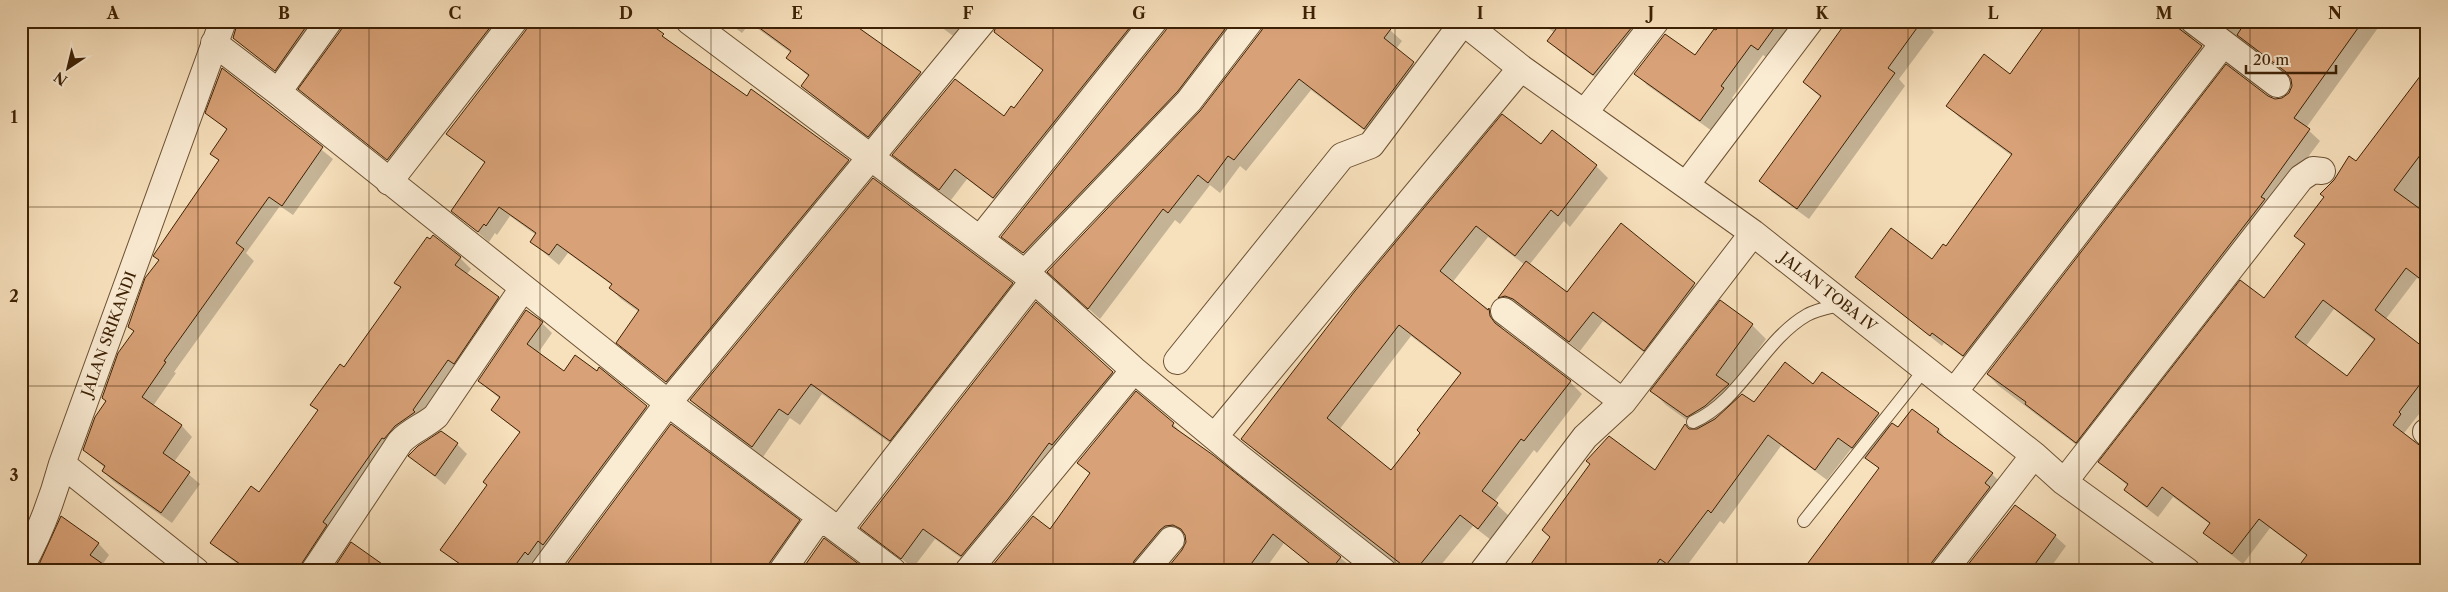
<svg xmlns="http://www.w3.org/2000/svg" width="2448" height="592" viewBox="0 0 2448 592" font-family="'Libre Caslon Text',serif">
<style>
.shadow{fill:#0003;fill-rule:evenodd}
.building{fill:#d8a177;stroke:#3d2104;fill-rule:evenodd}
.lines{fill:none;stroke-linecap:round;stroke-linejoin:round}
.lane-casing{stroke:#6c5132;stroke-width:14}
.street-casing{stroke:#6c5132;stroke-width:28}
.lane{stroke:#faebd3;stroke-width:12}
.street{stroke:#faebd3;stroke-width:26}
.grid{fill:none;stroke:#3d2104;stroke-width:1;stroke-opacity:0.55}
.labels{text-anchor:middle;stroke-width:5;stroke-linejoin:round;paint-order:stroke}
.street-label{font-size:15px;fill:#3d2104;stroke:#faebd3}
.neatline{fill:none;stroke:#3d2104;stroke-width:2}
.grid-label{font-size:16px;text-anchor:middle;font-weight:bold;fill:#3d2104}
</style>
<rect width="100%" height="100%" fill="#f7e0bc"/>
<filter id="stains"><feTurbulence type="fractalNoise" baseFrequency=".004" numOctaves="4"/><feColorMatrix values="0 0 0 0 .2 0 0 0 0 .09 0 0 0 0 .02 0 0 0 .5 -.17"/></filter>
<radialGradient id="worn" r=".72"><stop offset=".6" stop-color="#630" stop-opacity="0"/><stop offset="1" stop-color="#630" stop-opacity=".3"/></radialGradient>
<path class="shadow" d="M 238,21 L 328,21 L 286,80 L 234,38 Z
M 345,21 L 513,21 L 398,169 L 300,89 L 343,30 Z
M 530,21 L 648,21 L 647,23 L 674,45 L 747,97 L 848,161 L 858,171 L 677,391 L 618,343 L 639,312 L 621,299 L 610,288 L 612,285 L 568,253 L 559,265 L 531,242 L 536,235 L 510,216 L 497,235 L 495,233 L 489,242 L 452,210 L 486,164 L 447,133 L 527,31 Z
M 726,21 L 857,21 L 854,26 L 920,73 L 931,83 L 879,146 L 813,96 L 803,86 L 809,77 L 788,58 L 791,53 L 750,23 L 742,33 Z
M 933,21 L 985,21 L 964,44 Z
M 999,21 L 1155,21 L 1005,208 L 967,179 L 951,200 L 905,166 L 894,155 L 1004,118 L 1014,110 L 1044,72 L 995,31 Z
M 1170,21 L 1252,21 L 1035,263 L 1003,236 L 1167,31 Z
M 1538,21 L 1648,21 L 1604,84 L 1559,51 L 1549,41 L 1555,33 Z
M 1723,21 L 1798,21 L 1770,60 L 1763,55 L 1732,98 L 1735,101 L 1712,131 L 1647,85 L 1636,73 L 1695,57 Z
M 1849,21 L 1923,21 L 1934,32 L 1899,79 L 1905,86 L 1809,219 L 1772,192 L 1761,181 L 1821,98 L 1804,82 Z
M 2050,21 L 2195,21 L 2190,30 L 2191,37 L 2213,58 L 1975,366 L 1944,343 L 1942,346 L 1856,277 L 1933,260 L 1946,248 L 2012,156 L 1959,117 L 1948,106 L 2010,76 Z
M 2217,21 L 2383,21 L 2306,128 L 2320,141 L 2087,453 L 1999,386 L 1988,375 L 2226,66 L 2274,100 L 2283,99 L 2290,94 L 2293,86 L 2292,78 Z
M 1265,25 L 1390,30 L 1402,41 L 1396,49 L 1425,75 L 1376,139 L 1311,90 L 1246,171 L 1240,166 L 1220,193 L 1210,185 L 1180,224 L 1175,220 L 1100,319 L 1060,283 L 1201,112 Z
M 223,70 L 333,159 L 293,215 L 280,206 L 246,253 L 254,261 L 174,372 L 176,373 L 153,406 L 182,426 L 192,437 L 174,462 L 200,484 L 172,523 L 113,481 L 103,471 L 105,468 L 84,450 L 107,402 L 135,332 L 129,327 L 160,261 L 219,161 L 212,153 L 228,131 L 207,113 Z
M 2427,73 L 2427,285 L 2417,278 L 2385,320 L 2418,344 L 2427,332 L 2427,404 L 2307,556 L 2270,528 L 2243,564 L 2204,533 L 2210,524 L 2173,497 L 2158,517 L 2136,500 L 2125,490 L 2128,486 L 2100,462 L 2264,300 L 2306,246 L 2296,236 ZM 2334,309 L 2375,341 L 2348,378 L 2306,346 Z
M 1541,146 L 1596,166 L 1608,178 L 1570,227 L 1564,221 L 1530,264 L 1567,294 L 1622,225 L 1704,294 L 1654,360 L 1603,321 L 1580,351 L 1524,309 L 1516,306 L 1509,307 L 1499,297 L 1525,265 L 1488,237 L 1452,283 L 1490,310 L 1501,322 L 1502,330 L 1570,382 L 1582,394 L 1537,453 L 1534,450 L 1494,502 L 1509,516 L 1491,540 L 1473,526 L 1436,571 L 1405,571 L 1255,451 L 1243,439 ZM 1411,336 L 1462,375 L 1391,472 L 1339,430 Z
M 460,258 L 471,269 L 466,275 L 498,298 L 509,309 L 314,571 L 247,571 L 223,553 L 212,543 L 260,493 L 319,411 L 312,405 L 345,369 L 402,288 L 396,282 Z
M 1012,284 L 1023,294 L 901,451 L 822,394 L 800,425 L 790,418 L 763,457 L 702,411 L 691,400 Z
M 1720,302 L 1752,325 L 1766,339 L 1731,388 L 1740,397 L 1754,404 L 1813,386 L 1823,373 L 1879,414 L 1891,427 L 1899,429 L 1912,411 L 1939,430 L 1948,442 L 1992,474 L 2002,484 L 1944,571 L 1806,571 L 1880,470 L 1866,457 L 1864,459 L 1851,449 L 1827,480 L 1781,446 L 1724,524 L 1720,521 L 1683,571 L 1527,571 L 1655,472 L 1690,430 L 1699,429 L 1666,405 L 1652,391 Z
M 542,323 L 552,333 L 538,353 L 565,373 L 646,407 L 657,417 L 542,571 L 468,571 L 442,549 L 488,485 L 520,433 L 492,410 L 500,399 L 479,381 Z
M 1112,372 L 1123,383 L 972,566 L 935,539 L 913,568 L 862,527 Z
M 1173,424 L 1183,435 L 1357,571 L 1318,571 L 1284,543 L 1264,571 L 1176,571 L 1187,542 L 1185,535 L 1176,536 L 1142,571 L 989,571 L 1050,531 L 1091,475 L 1078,463 Z
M 671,426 L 799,521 L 809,531 L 781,571 L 563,571 Z
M 457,444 L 467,454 L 445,485 L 410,456 Z
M 2015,506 L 2055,536 L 2066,546 L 2048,571 L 1965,571 Z
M 98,543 L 109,555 L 102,565 L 37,571 Z
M 2117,564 L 2127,571 L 2112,571 Z"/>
<path class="building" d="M 238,21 L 310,21 L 275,71 L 233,38 Z
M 344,21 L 495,21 L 387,160 L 298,89 L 341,30 Z
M 529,21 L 646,21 L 664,34 L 662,36 L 747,96 L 751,89 L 849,160 L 666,382 L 616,343 L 639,310 L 609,288 L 612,284 L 557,244 L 549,255 L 530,242 L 536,233 L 499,207 L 486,226 L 484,224 L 478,232 L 451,211 L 485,162 L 446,134 L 526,30 Z
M 750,21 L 849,21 L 921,72 L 868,137 L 801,86 L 809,75 L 786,58 L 791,51 Z
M 998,21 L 1135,21 L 993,198 L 955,169 L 939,190 L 892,155 L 955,79 L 1004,116 L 1011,106 L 1014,108 L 1043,70 L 994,32 Z
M 1169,21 L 1231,21 L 1178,91 L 1023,253 L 1001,237 L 1166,30 Z
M 1265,21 L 1397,21 L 1384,38 L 1414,62 L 1364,129 L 1299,79 L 1234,160 L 1228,156 L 1208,183 L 1198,175 L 1168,213 L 1163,209 L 1088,309 L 1047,272 L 1200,111 L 1262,30 Z
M 1562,21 L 1637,21 L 1593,75 L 1547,41 Z
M 1718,21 L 1779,21 L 1758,50 L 1751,45 L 1721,86 L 1724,88 L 1700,121 L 1634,74 L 1665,34 L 1695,55 L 1714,29 L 1716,30 L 1721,24 Z
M 1847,21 L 1922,21 L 1888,68 L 1895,73 L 1797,209 L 1759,181 L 1821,96 L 1803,82 Z
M 2048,21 L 2169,21 L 2202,46 L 1963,356 L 1932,333 L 1930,336 L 1855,277 L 1891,228 L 1932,259 L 1943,244 L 1946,246 L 2012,154 L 1946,106 L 1984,54 L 2010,74 Z
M 2246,21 L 2363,21 L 2294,118 L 2310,129 L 2261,197 L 2265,199 L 2076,443 L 2025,404 L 2026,402 L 1987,374 L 2226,64 L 2268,96 L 2275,99 L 2282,98 L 2289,93 L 2292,86 L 2291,79 L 2286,72 L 2237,35 Z
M 2427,67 L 2427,146 L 2394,190 L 2427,214 L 2427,284 L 2406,268 L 2375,310 L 2427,350 L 2427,375 L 2399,412 L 2401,414 L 2393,425 L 2427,451 L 2427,571 L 2295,571 L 2307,555 L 2259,519 L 2232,554 L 2203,533 L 2210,523 L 2162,487 L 2147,507 L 2124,490 L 2128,484 L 2098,462 L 2240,280 L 2264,298 L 2305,244 L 2294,236 L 2324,197 L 2320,194 L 2334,180 L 2349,156 L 2356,161 ZM 2323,300 L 2375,339 L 2347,376 L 2295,337 Z
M 222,68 L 323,147 L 282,206 L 269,197 L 236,243 L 244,249 L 164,361 L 166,362 L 142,397 L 182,425 L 163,453 L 190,472 L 161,513 L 102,471 L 105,466 L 83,450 L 95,417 L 106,401 L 102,398 L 118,353 L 134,331 L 128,327 L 145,278 L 159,260 L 153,256 L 155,253 L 219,160 L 210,154 L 227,129 L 205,113 Z
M 1502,114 L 1541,144 L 1552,130 L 1597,165 L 1558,216 L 1551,210 L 1515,256 L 1476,226 L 1440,271 L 1488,310 L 1489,308 L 1490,316 L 1495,323 L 1571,381 L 1524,441 L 1521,439 L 1482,491 L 1498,503 L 1478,529 L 1460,515 L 1415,571 L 1410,571 L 1241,439 L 1355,291 ZM 1399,325 L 1461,373 L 1417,430 L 1420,433 L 1391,470 L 1327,418 Z
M 873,178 L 1013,283 L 890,441 L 811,384 L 788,415 L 779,409 L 752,447 L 690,400 Z
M 1621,223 L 1695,283 L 1644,351 L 1593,312 L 1569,342 L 1513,299 L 1505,296 L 1498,298 L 1526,261 L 1567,292 Z
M 433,235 L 461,257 L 455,265 L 499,297 L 454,364 L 448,360 L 413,410 L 415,412 L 395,426 L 384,439 L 382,438 L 323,522 L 327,525 L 302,563 L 299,571 L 250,571 L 210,543 L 251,486 L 259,492 L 318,410 L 310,405 L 340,364 L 344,367 L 401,287 L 394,283 L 427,237 L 430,239 Z
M 1720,300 L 1753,324 L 1716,375 L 1729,384 L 1705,406 L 1687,417 L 1650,391 Z
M 1036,302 L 1113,372 L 1052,445 L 1049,443 L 1008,499 L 961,556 L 923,529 L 901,559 L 860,528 Z
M 526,310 L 543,322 L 527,344 L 564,371 L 575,355 L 597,371 L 599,367 L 647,406 L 543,545 L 538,541 L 528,555 L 525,552 L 511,571 L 470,571 L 440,550 L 487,485 L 483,482 L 520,432 L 491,410 L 500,397 L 478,381 Z
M 1785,362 L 1813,384 L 1822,372 L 1879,413 L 1852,448 L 1838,438 L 1815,470 L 1768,435 L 1711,513 L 1708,510 L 1667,564 L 1660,559 L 1652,571 L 1526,571 L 1550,537 L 1542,530 L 1590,464 L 1586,461 L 1609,436 L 1655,470 L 1685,424 L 1689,429 L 1697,429 L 1715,419 L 1742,394 L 1754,402 Z
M 1136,391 L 1174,423 L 1172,426 L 1213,455 L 1341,557 L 1330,571 L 1319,571 L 1273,534 L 1246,571 L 1165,571 L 1182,550 L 1186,542 L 1185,535 L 1181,529 L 1173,525 L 1165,526 L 1160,530 L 1134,561 L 1130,571 L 988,571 L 1033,516 L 1050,529 L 1090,473 L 1077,463 Z
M 1912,409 L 1939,429 L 1937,432 L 1993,473 L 1985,483 L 1990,487 L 1932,562 L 1929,571 L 1802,571 L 1879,468 L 1865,458 L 1892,423 L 1898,427 Z
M 671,424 L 800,520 L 770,562 L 767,571 L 579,571 L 568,563 Z
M 441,431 L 458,443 L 435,476 L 408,456 L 418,446 Z
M 2015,505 L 2056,535 L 2030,571 L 1963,571 Z
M 61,516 L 99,543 L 90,555 L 113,571 L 36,571 Z
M 824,538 L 868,571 L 801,571 Z
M 351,542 L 392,571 L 332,571 Z"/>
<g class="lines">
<g class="lane-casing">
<path id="lane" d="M 1693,422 C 1741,401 1763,340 1807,315 C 1817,309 1832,307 1843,304
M 1804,521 L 1925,369"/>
</g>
<g class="street-casing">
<path id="street" d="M 689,21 L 1034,280 L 1134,370 L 1240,458 L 1383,571
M 1462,21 L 1521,68 L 1753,233 L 2034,455 L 2064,482 L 2187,571
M 2194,21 L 2277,84
M 214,43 L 278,92 L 668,403 L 893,571
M 278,92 L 329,21
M 1585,112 L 1656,21
M 389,182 L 514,21
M 1686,185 L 1810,21
M 980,239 L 1154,21
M 1025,273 L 1189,101 L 1250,21
M 1177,361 L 1342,156 L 1371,145 L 1464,21
M 1954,392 L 2223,44
M 1623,402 L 1753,233
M 2426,432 L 2427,433
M 1215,436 L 1521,68
M 62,464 L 196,571
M 2064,482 L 2301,178 L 2313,170 L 2322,171
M 839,530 L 1034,280
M 21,567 C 40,533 52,501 62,464 L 223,21
M 314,571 L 400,442 C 411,430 425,426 436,416 L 523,288
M 543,571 L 668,403 L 983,21
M 782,571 L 820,517
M 968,571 L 1134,370
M 1145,571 L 1171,540
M 1483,571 L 1585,437 L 1623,402 L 1504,311
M 1944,571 L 2034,455"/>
</g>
<use href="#lane" class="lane"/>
<use href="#street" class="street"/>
</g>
<path class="grid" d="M 198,21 L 198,571M 369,21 L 369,571M 540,21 L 540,571M 711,21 L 711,571M 882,21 L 882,571M 1053,21 L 1053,571M 1224,21 L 1224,571M 1395,21 L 1395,571M 1566,21 L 1566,571M 1737,21 L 1737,571M 1908,21 L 1908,571M 2079,21 L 2079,571M 2250,21 L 2250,571M 21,207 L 2427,207M 21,386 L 2427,386"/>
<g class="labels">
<g class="street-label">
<text transform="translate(1828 292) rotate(38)" y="5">JALAN TOBA IV</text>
<text transform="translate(109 334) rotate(-70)" y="5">JALAN SRIKANDI</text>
</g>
</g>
<rect width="2448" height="592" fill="none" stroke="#f7e0bc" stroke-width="55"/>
<g transform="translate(68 68) rotate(215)" stroke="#faebd3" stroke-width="4" paint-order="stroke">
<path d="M0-4L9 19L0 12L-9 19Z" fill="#3d2104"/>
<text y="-8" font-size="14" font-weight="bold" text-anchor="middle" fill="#3d2104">N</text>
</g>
<path d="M2246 65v8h90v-8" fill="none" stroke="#3d2104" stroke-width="2.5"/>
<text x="2253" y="65" font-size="15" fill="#3d2104" stroke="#faebd3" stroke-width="4" paint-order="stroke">20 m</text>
<rect x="28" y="28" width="2392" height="536" class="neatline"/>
<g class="grid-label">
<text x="113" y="19">A</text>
<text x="284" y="19">B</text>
<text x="455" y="19">C</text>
<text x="626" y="19">D</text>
<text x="797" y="19">E</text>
<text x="968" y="19">F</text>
<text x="1139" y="19">G</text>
<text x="1309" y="19">H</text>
<text x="1480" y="19">I</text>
<text x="1651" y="19">J</text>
<text x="1822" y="19">K</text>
<text x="1993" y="19">L</text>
<text x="2164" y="19">M</text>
<text x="2335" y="19">N</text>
<text x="14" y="123">1</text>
<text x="14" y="302">2</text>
<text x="14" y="481">3</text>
</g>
<rect width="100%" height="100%" filter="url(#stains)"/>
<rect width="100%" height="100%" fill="url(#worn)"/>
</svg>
